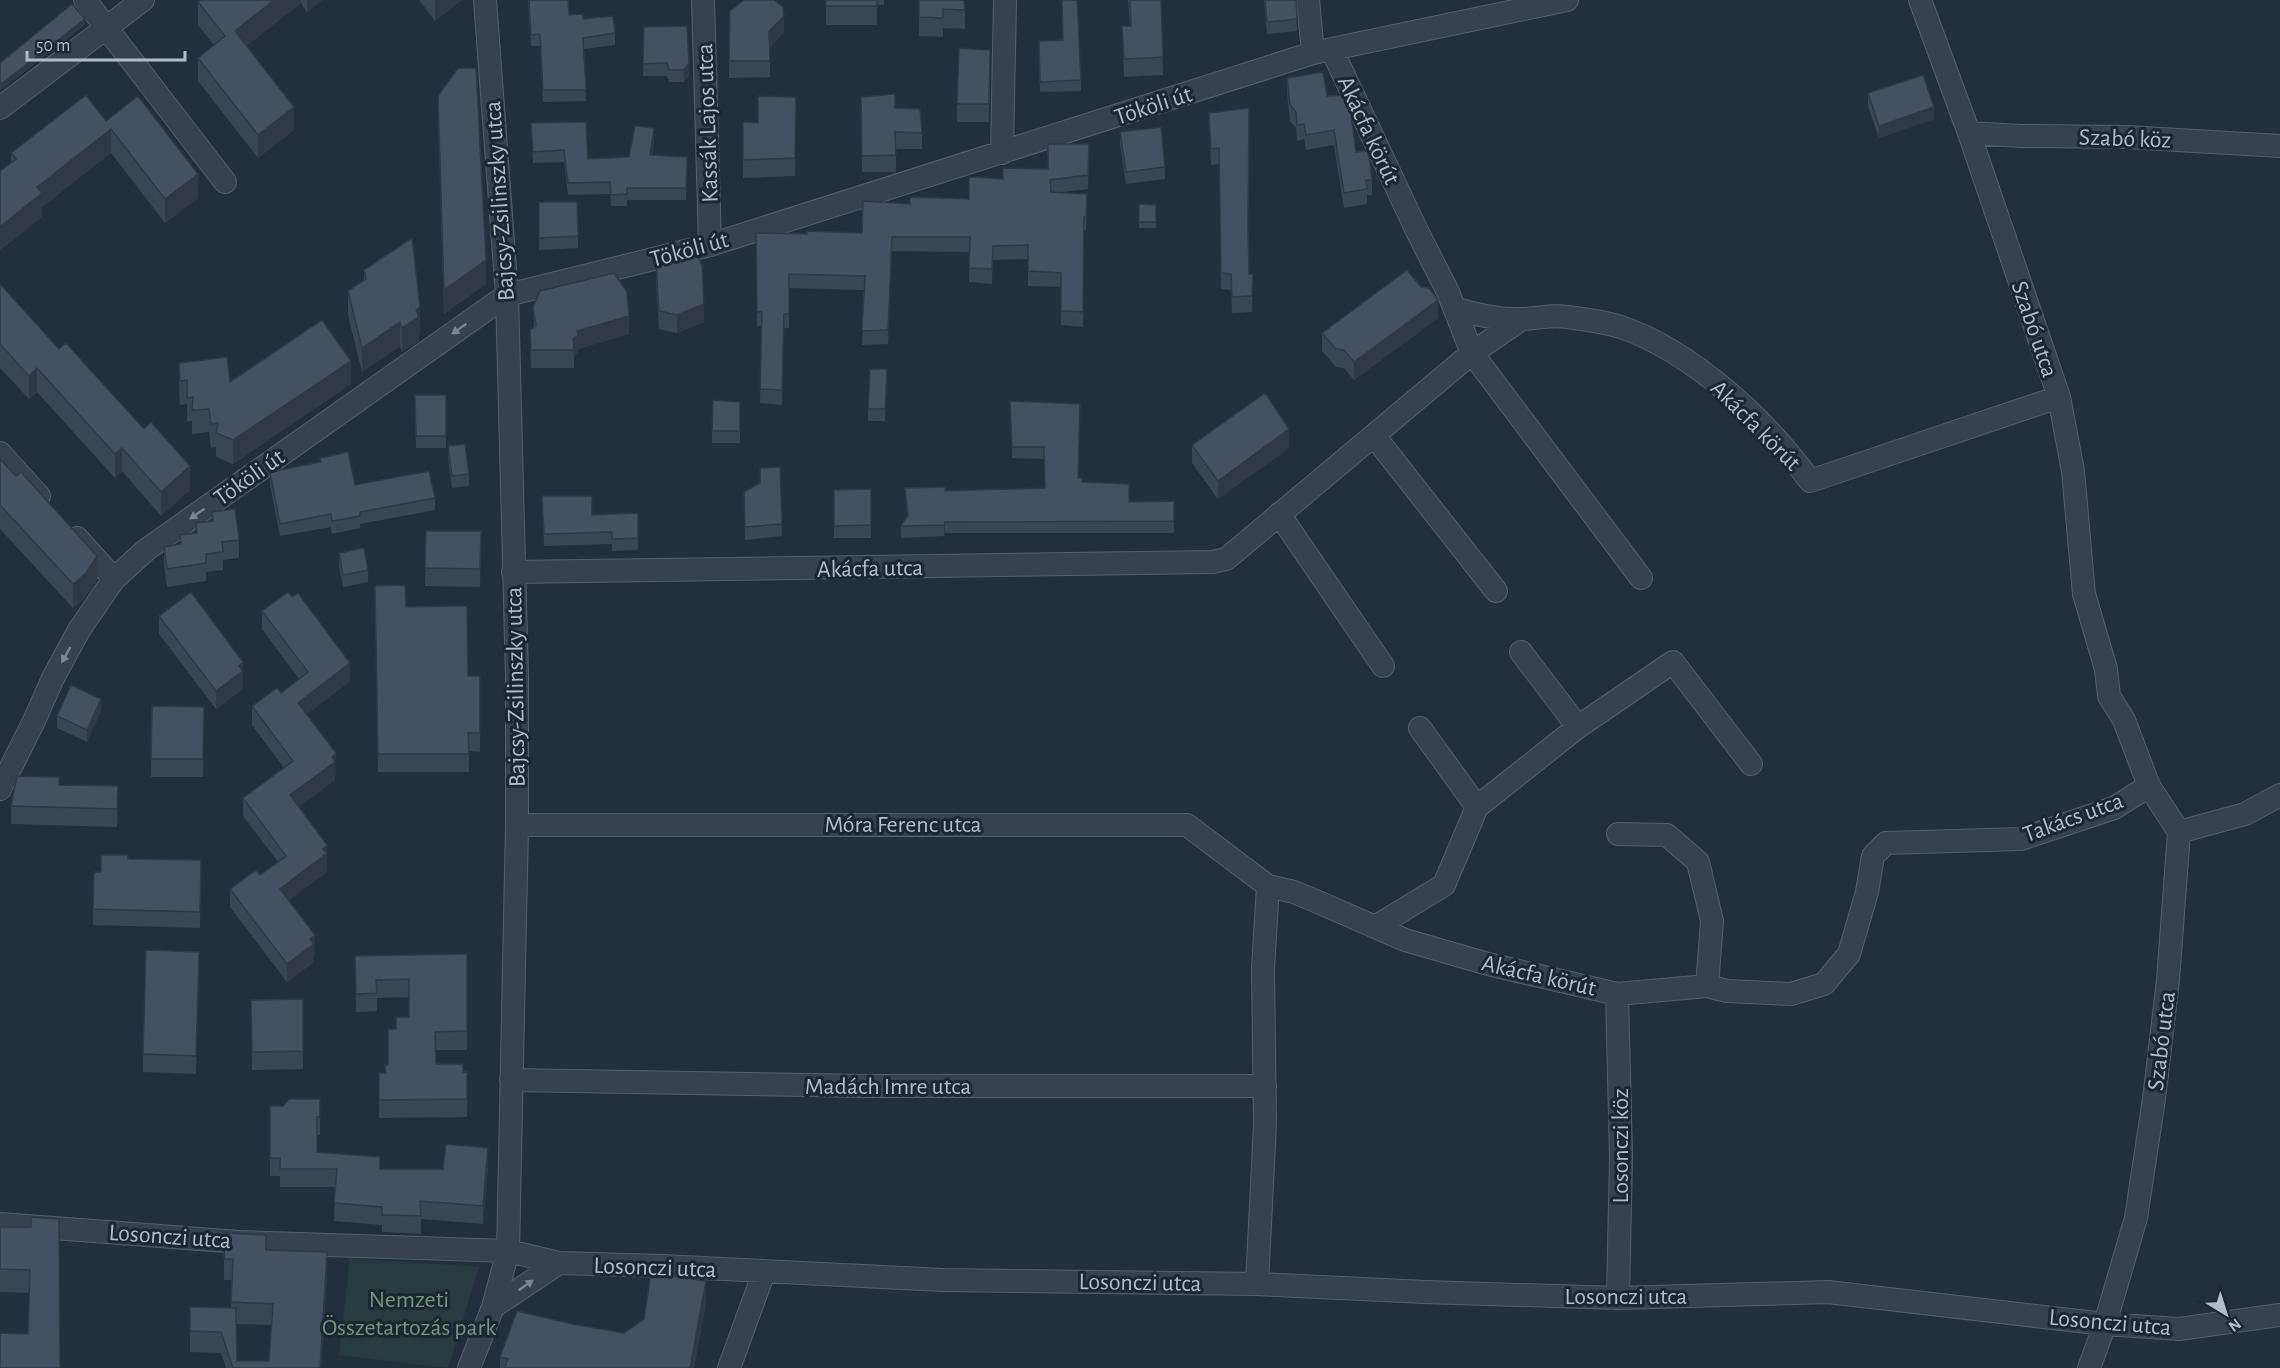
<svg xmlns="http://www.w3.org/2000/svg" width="2280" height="1368" viewBox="0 0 2280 1368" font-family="'Alegreya Sans',sans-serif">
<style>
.green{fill:#263c3f}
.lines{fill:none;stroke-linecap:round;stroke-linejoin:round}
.minor-casing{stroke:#565f6c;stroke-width:24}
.minor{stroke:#38414e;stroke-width:22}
.wall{fill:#3b4654;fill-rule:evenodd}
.shaded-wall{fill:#303945}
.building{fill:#455162;stroke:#303945;stroke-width:1.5}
.oneway{fill:#7c8592}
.labels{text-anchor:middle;stroke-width:6;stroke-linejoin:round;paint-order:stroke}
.street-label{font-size:24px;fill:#b4bcc9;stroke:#1d2633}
.park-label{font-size:24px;fill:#6b9a76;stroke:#1d2633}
</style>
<rect width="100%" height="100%" fill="#242f3e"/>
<path class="green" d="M 350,1258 L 479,1267 L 448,1368 L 339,1355 Z"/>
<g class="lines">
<g class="minor-casing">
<path id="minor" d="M 85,0 L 225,182
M 703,0 L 710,245
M 1308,0 L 1313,53
M 1920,0 L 1969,133 L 2059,397 L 2073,471 L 2084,594 L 2106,669 L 2109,696 L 2124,720 L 2149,786 L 2179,832 L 2168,980 L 2154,1099 L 2136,1218 L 2105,1324 L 2089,1368
M 1332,50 L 1417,231 L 1448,292 L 1472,353 L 1641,578
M 0,108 L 143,0
M 1969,133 L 2021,136 L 2127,137 L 2280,146
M 1002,153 L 1005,0
M 1454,308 C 1476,315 1497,320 1521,319 C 1536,319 1551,314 1567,317 C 1584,319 1604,322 1621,327 C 1693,352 1766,420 1810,481 L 2059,397
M 1375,437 L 1496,591
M 0,453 L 39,496
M 1279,514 L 1383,666
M 77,538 L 114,579
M 513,572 L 1213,562 L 1226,559 L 1237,550 L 1472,353 L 1522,319
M 1578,727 L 1673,662 L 1751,764
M 1420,728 L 1477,807
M 0,789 L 34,721 L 53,678 L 79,630 L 114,579 L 146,550 L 507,295 L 710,245 L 1313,53 L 1567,0
M 517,825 L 1187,825 L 1268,886 L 1294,892 L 1318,902 L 1405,940 L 1488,964 L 1617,994 L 1707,986 L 1727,991 L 1791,994 L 1824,984 L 1849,954 L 1867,892 L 1873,856 L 1886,843 L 2021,839 L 2114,808 L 2149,786
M 2179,832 L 2245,814 L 2280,795
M 1618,834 L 1667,835 L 1698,862 L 1712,921 L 1707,986
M 1375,927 L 1444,885 L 1477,807 L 1578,727 L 1521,652
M 1617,994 L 1621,1156 L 1618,1298
M 511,1080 L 868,1086 L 1265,1086
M 0,1224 L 239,1242 L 508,1251 L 559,1263 L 662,1266 L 943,1280 L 1257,1284 L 1425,1292 L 1618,1298 L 1828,1292 L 2105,1324 L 2179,1329 L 2280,1315
M 1257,1284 L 1265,1124 L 1263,968 L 1268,886
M 493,1307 L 559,1263
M 469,1368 L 493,1307 L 508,1251 L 517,825 L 517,677 L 507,295 L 485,0
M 729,1368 L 764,1272"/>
</g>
<use href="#minor" class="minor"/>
</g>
<path class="wall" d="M 200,0 L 322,0 L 307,12 L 301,3 L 246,46 L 294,130 L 258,158 L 198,81 L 198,58 L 214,45 L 198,25 L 198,2 Z
M 419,0 L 462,0 L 435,21 Z
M 528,0 L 583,19 L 615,33 L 615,45 L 584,49 L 586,101 L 543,102 L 540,46 L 531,46 Z
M 826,0 L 884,0 L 884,5 L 877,5 L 877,25 L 826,25 Z
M 919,0 L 965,10 L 965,29 L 943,28 L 943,37 L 919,36 Z
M 1128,0 L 1161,0 L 1163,75 L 1124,77 L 1122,26 L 1130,26 Z
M 1264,0 L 1296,0 L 1297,31 L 1267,34 Z
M 687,26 L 689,75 L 684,82 L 669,82 L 667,76 L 643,76 L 644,27 Z
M 784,32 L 770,47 L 770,77 L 729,78 L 729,61 Z
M 1062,40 L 1081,80 L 1081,91 L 1040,92 L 1039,41 Z
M 990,50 L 989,122 L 957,122 L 957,104 Z
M 1287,78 L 1346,106 L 1356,152 L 1372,180 L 1372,195 L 1367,195 L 1367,204 L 1344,208 L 1334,145 L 1306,150 L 1304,139 L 1297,141 L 1296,127 L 1290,121 L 1287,93 Z
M 1868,93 L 1934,119 L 1879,138 L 1868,106 Z
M 438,96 L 486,284 L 444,314 L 438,120 Z
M 796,97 L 795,176 L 743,178 L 743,122 L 758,123 Z
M 861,97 L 895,108 L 922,133 L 922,149 L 896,149 L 896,172 L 862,172 Z
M 1209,113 L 1248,232 L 1249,274 L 1253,274 L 1252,312 L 1232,313 L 1231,290 L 1221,289 L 1219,164 L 1211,165 Z
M 106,121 L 198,198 L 165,223 L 111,153 L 42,207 L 42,217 L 0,250 L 0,171 L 11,162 L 11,153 Z
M 531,123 L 588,159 L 629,157 L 654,140 L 652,155 L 687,169 L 686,200 L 627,200 L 627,206 L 611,206 L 610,194 L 568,195 L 564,162 L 533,163 Z
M 1120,132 L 1165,167 L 1165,179 L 1126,184 L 1120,144 Z
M 1089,158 L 1088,189 L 1063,192 L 1087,194 L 1086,231 L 1084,231 L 1083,327 L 1061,325 L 1061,287 L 1028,286 L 1028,259 L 993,260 L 992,284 L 969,282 L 969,252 L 892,251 L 888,344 L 862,345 L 864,290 L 789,288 L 789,328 L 784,328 L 782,405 L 760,403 L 762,326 L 757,326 L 756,233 L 807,234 L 862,233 L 910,204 L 969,199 L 1003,179 L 1048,169 Z
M 539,202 L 578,236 L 578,248 L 539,250 Z
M 1139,204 L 1156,205 L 1156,228 L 1139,228 Z
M 656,261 L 704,322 L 677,333 L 659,329 L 656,279 Z
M 364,270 L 420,331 L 419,332 L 419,341 L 402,352 L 400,346 L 362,372 L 348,315 L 348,291 L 364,280 Z
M 0,284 L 59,349 L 190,490 L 161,516 L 122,471 L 115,478 L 37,392 L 29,399 L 0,368 Z
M 533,307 L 629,334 L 578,349 L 578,354 L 574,356 L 574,368 L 531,368 L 530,330 L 534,327 Z
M 1438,318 L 1354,380 L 1344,368 L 1336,367 L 1322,351 L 1322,333 Z
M 179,363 L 230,382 L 351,384 L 233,464 L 216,457 L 216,447 L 211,448 L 209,432 L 192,434 L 192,421 L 187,421 L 187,404 L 180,405 L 179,387 Z
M 887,382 L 885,421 L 868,421 L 868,409 Z
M 415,395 L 446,395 L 446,448 L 416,448 Z
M 1010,401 L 1082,482 L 1129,502 L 1174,501 L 1174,533 L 945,533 L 944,536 L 901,538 L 901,526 L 907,516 L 905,488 L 945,491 L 1045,488 L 1044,459 L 1012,458 Z
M 740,402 L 740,443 L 712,443 L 712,431 Z
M 1192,445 L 1289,448 L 1218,499 L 1192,463 Z
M 448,446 L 469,474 L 469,486 L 452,488 L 448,458 Z
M 320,458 L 355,485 L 435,498 L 435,510 L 360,524 L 360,528 L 332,534 L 331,527 L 280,536 L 270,484 L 270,472 L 320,462 Z
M 0,459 L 97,580 L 86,597 L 73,608 L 0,529 Z
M 780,467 L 782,536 L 745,540 L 744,492 L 760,483 Z
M 871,489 L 871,538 L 834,538 L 834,490 Z
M 542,496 L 592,515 L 638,513 L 638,550 L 612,551 L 612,544 L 544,546 Z
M 212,512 L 239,540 L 239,558 L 223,560 L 223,570 L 206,572 L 206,581 L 167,587 L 164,565 L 164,547 L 180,544 L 180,535 L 196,533 L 196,523 L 212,521 Z
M 426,531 L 481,531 L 480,587 L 425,586 Z
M 339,553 L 368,570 L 368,582 L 343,587 L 339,565 Z
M 375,604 L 406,607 L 468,676 L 480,676 L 480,752 L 469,751 L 469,772 L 378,772 Z
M 262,611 L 350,681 L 307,714 L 336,772 L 335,772 L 335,780 L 299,807 L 327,863 L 327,872 L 288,900 L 315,953 L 314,954 L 314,962 L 287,982 L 230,907 L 230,889 L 260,875 L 278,862 L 243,816 L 243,798 L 284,768 L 252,725 L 252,706 L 281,693 L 299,679 L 262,629 Z
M 159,616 L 243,680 L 243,689 L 216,709 L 159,634 Z
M 152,706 L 204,707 L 203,777 L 151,777 Z
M 101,711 L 87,742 L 57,728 L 57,716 Z
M 59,785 L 118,786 L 117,827 L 11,824 L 11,806 Z
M 128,859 L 201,860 L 200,928 L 93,925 L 94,872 L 101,872 Z
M 467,954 L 467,1050 L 435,1050 L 436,1064 L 463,1072 L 467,1072 L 467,1117 L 379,1118 L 379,1073 L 385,1073 L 396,1029 L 409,1017 L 409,997 L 377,998 L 377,1011 L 356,1012 L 355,956 Z
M 199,970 L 196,1074 L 143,1072 L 143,1054 Z
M 251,1000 L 303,1051 L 303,1069 L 252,1070 Z
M 320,1099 L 320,1135 L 317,1135 L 317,1152 L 380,1169 L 443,1169 L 488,1166 L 483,1224 L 421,1219 L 421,1234 L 382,1232 L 382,1225 L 334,1221 L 335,1187 L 280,1187 L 280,1176 L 270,1176 L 270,1106 L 283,1106 Z
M 31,1217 L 59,1219 L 60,1368 L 0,1368 L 0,1333 L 28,1334 L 29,1293 L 0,1292 L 0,1227 L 31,1227 Z
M 266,1250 L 327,1273 L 321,1368 L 226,1368 L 221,1353 L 190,1352 L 190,1307 L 231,1308 L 232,1280 L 224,1280 L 224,1259 ZM 236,1324 L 272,1325 L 269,1361 L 237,1361 Z
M 706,1303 L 694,1368 L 500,1368 L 500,1357 L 572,1324 L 624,1333 Z"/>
<path class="shaded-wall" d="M 274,0 L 301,0 L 301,3 L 235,55 L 235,31 Z
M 307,0 L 322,0 L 307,12 Z
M 435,0 L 462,0 L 435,21 Z
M 784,16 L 784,32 L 769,48 L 769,31 Z
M 85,19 L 85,25 L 0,91 L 0,85 Z
M 689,63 L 689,75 L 684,82 L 684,70 Z
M 294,107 L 294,130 L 258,158 L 258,135 Z
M 1934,107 L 1934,119 L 1879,138 L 1879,126 Z
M 654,128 L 654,140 L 650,167 L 650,155 Z
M 111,129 L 111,153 L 42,207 L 42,217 L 0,250 L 0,227 L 37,187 Z
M 198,174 L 198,198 L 165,223 L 165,199 Z
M 892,237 L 892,251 L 888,344 L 888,330 Z
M 486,260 L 486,284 L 444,314 L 444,290 Z
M 1438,300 L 1438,318 L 1354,380 L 1354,362 Z
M 704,304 L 704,322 L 677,333 L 677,315 Z
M 420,307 L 420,331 L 419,332 L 419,341 L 402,352 L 402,328 L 416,310 Z
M 629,316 L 629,334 L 578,349 L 578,354 L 574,356 L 573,338 L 577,331 Z
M 400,322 L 400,346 L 362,372 L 362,348 Z
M 351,361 L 351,384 L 233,464 L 233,440 Z
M 37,368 L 37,392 L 29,399 L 29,376 Z
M 1289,429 L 1289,448 L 1218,499 L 1218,481 Z
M 122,448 L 122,471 L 115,478 L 115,454 Z
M 190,466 L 190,490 L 161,516 L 161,492 Z
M 945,522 L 945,533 L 944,536 L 944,525 Z
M 97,556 L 97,580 L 86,597 L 73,608 L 73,584 Z
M 243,662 L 243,689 L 216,709 L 216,691 L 239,666 Z
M 350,663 L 350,681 L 298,721 L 298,703 Z
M 101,699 L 101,711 L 87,742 L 87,730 Z
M 336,753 L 335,780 L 290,814 L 290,795 L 332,757 Z
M 327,845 L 327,872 L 280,907 L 280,889 Z
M 315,935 L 314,962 L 287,982 L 287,964 Z
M 199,952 L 199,970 L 196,1074 L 196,1056 Z
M 488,1148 L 488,1166 L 483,1224 L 483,1206 Z
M 327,1252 L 327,1273 L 321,1368 L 320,1368 Z
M 706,1281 L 706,1303 L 694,1368 L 690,1368 Z"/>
<path class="building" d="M 200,0 L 274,0 L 235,31 L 294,107 L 258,135 L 198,58 L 225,36 L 198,2 Z
M 529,0 L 568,0 L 569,15 L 583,14 L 583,19 L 613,16 L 615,33 L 583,38 L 586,90 L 543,90 L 540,34 L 531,35 Z
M 744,0 L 774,0 L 783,7 L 784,16 L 769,31 L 770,61 L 729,61 L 730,11 Z
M 826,0 L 877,0 L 877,6 L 826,6 Z
M 919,0 L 964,0 L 965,10 L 943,9 L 943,18 L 919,17 Z
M 1062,0 L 1077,0 L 1081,80 L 1040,82 L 1039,41 L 1063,40 Z
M 1130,0 L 1161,0 L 1163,57 L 1124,59 L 1122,26 L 1131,26 Z
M 1265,0 L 1296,0 L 1297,19 L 1267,22 Z
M 72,4 L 85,19 L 0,85 L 0,63 Z
M 687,26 L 689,63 L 684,70 L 669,70 L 667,63 L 643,64 L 644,27 Z
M 959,48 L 990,50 L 989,104 L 957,104 Z
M 458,68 L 476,68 L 486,260 L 444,290 L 438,96 Z
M 1323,72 L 1327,96 L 1345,95 L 1346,106 L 1350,107 L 1356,152 L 1368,151 L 1372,180 L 1366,180 L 1367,189 L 1344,193 L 1334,130 L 1306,135 L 1304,124 L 1297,125 L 1296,112 L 1290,105 L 1287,78 Z
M 1923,75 L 1934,107 L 1879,126 L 1868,93 Z
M 895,94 L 895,108 L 920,109 L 922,133 L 895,132 L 896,155 L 862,156 L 861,97 Z
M 86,95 L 106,121 L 138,96 L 198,174 L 165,199 L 111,129 L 37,187 L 42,193 L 0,227 L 0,171 L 16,159 L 11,153 Z
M 758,96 L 796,97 L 795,158 L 743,160 L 743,122 L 758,123 Z
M 1249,108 L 1248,227 L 1249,274 L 1253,274 L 1252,296 L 1232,297 L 1231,274 L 1221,273 L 1219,148 L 1211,149 L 1209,113 Z
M 586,122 L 588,159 L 629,157 L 635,126 L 654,128 L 650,155 L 687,157 L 686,188 L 627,188 L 627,194 L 611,195 L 610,182 L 568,183 L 564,150 L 533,152 L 531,123 Z
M 1161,127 L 1165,167 L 1126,172 L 1120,132 Z
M 1048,144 L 1089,144 L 1088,175 L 1050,180 L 1051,192 L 1087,194 L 1086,217 L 1084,217 L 1083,312 L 1061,311 L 1061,273 L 1028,271 L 1028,245 L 993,246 L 992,269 L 969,268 L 970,237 L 892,237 L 888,330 L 862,331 L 865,276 L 789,274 L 789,314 L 784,314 L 782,390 L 760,389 L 762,312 L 757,312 L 756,233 L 807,234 L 807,231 L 862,233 L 863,201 L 910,204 L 910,197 L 969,199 L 969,177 L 1003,179 L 1003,168 L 1048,169 Z
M 539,202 L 577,202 L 578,236 L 539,238 Z
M 1139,204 L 1156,205 L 1156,222 L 1139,222 Z
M 412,238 L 420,307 L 416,310 L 419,317 L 402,328 L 400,322 L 362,348 L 348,291 L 366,279 L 364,270 Z
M 696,251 L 702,266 L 704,304 L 677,315 L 659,311 L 656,261 Z
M 1407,270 L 1421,287 L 1429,288 L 1438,300 L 1354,362 L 1344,350 L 1336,349 L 1322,333 Z
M 614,273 L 627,292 L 629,316 L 577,331 L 578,336 L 573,338 L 574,350 L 531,350 L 530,330 L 536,326 L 533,307 L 540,291 Z
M 0,284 L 59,349 L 66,343 L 144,429 L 151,422 L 190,466 L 161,492 L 122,448 L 115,454 L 37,368 L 29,376 L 0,344 Z
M 322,320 L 351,361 L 233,440 L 216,433 L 218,423 L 211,424 L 209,409 L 192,410 L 193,397 L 187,398 L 187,380 L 180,381 L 179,363 L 227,357 L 230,382 Z
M 870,369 L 887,369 L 885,409 L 868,409 Z
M 1265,393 L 1289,429 L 1218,481 L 1192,445 Z
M 415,395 L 446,395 L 446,436 L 416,436 Z
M 713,400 L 740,402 L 740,431 L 712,431 Z
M 1010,401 L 1080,404 L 1078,478 L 1082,478 L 1082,482 L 1129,484 L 1129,502 L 1174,501 L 1174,521 L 945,522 L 944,525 L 901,526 L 908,515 L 905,488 L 945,487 L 945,491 L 1045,488 L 1044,447 L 1012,447 Z
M 465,444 L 469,474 L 452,476 L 448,446 Z
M 348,452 L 355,485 L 429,471 L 435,498 L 360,512 L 360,516 L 332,521 L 331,514 L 280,524 L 270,472 L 321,462 L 320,458 Z
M 0,459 L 16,476 L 21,472 L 97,556 L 86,573 L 73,584 L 0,505 Z
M 780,467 L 782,524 L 745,527 L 744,492 L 760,483 L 760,468 Z
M 871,489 L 871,525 L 834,526 L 834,490 Z
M 542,496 L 592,496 L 592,515 L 638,513 L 638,538 L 612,539 L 612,532 L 544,534 Z
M 235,509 L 239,540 L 222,542 L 223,552 L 206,554 L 206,563 L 167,569 L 164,547 L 181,544 L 180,535 L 197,533 L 196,523 L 213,521 L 212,512 Z
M 426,531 L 481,531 L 480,569 L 425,568 Z
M 364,548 L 368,570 L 343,575 L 339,553 Z
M 405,585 L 406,607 L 467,606 L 468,676 L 480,676 L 480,733 L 468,733 L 469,754 L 378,754 L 375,586 Z
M 191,592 L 243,662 L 239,666 L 243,671 L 216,691 L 159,616 Z
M 288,592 L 292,597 L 298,593 L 350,663 L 298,703 L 336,753 L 332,757 L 335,762 L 290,795 L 327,845 L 323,849 L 327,853 L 280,889 L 315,935 L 310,939 L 314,944 L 287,964 L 230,889 L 256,870 L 260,875 L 286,856 L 243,798 L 293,761 L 252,706 L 277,688 L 281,693 L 308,672 L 262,611 Z
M 71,685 L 101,699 L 87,730 L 57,716 Z
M 152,706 L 204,707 L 203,759 L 151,759 Z
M 17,776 L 59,777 L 59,785 L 118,786 L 117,809 L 11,806 Z
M 101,855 L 128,855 L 128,859 L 201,860 L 200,912 L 93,909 L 94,872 L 101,872 Z
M 146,950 L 199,952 L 196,1056 L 143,1054 Z
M 467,954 L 467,1031 L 435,1032 L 436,1064 L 463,1064 L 463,1072 L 467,1072 L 467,1099 L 379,1100 L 379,1073 L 386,1073 L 385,1065 L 388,1065 L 388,1029 L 396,1029 L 396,1017 L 409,1017 L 409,979 L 376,980 L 377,993 L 356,994 L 355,956 Z
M 303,999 L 303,1051 L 252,1052 L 251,1000 Z
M 289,1099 L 320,1099 L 320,1117 L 317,1117 L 317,1152 L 380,1157 L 380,1169 L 443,1169 L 446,1144 L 488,1148 L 483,1206 L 420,1201 L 421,1216 L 382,1215 L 382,1207 L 334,1203 L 337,1169 L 280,1169 L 280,1158 L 270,1158 L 270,1106 L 283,1106 Z
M 31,1217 L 59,1219 L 60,1368 L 0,1368 L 0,1333 L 28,1334 L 30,1270 L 0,1269 L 0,1227 L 31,1227 Z
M 225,1233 L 266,1235 L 266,1250 L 327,1252 L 320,1368 L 233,1368 L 221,1332 L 190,1331 L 190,1307 L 236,1308 L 237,1361 L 269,1361 L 273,1304 L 231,1302 L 233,1259 L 224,1259 Z
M 651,1273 L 706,1281 L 690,1368 L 504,1368 L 508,1359 L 500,1357 L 517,1311 L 572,1324 L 624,1333 L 644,1319 Z"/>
<defs><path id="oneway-solid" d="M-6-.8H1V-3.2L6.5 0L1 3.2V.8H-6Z" transform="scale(1.5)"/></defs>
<g class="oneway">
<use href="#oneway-solid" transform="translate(459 329) rotate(145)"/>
<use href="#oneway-solid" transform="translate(197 514) rotate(145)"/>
<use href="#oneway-solid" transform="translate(66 655) rotate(119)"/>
<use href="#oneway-solid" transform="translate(526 1285) rotate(-35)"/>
</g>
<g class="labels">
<g class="street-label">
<text transform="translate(1153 105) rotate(-18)" y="8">Tököli út</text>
<text transform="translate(707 123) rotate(-92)" y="8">Kassák Lajos utca</text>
<text transform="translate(1369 130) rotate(65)" y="8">Akácfa körút</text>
<text transform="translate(2125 138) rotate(2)" y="8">Szabó köz</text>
<text transform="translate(499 201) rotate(-94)" y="8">Bajcsy-Zsilinszky utca</text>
<text transform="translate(689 249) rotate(-15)" y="8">Tököli út</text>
<text transform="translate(2035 329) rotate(71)" y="8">Szabó utca</text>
<text transform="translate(1756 425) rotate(45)" y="8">Akácfa körút</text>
<text transform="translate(249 477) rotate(-35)" y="8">Tököli út</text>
<text transform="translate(870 568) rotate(-1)" y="8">Akácfa utca</text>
<text transform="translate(515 687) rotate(-91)" y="8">Bajcsy-Zsilinszky utca</text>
<text transform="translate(2073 817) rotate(-20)" y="8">Takács utca</text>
<text x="903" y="832">Móra Ferenc utca</text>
<text transform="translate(1539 975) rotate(13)" y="8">Akácfa körút</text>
<text transform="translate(2161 1041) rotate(-83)" y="8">Szabó utca</text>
<text x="888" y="1094">Madách Imre utca</text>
<text transform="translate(1620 1146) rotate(-90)" y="8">Losonczi köz</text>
<text transform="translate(170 1236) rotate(4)" y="8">Losonczi utca</text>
<text transform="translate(655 1267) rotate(2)" y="8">Losonczi utca</text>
<text transform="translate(1140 1282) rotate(1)" y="8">Losonczi utca</text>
<text x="1626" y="1304">Losonczi utca</text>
<text transform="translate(2110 1322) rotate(5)" y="8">Losonczi utca</text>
</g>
<g class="park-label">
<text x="409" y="1307">Nemzeti<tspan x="409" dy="28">Összetartozás park</tspan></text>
</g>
</g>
<g transform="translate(2226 1314) rotate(142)" stroke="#1d2633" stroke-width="4.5" paint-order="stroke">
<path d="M0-4.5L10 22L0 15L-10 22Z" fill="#b4bcc9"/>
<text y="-9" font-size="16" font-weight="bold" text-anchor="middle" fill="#b4bcc9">N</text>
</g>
<path d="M27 51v9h158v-9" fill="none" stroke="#b4bcc9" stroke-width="3"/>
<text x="36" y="51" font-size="18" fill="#b4bcc9" stroke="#1d2633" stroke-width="4.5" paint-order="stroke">50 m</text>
</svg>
